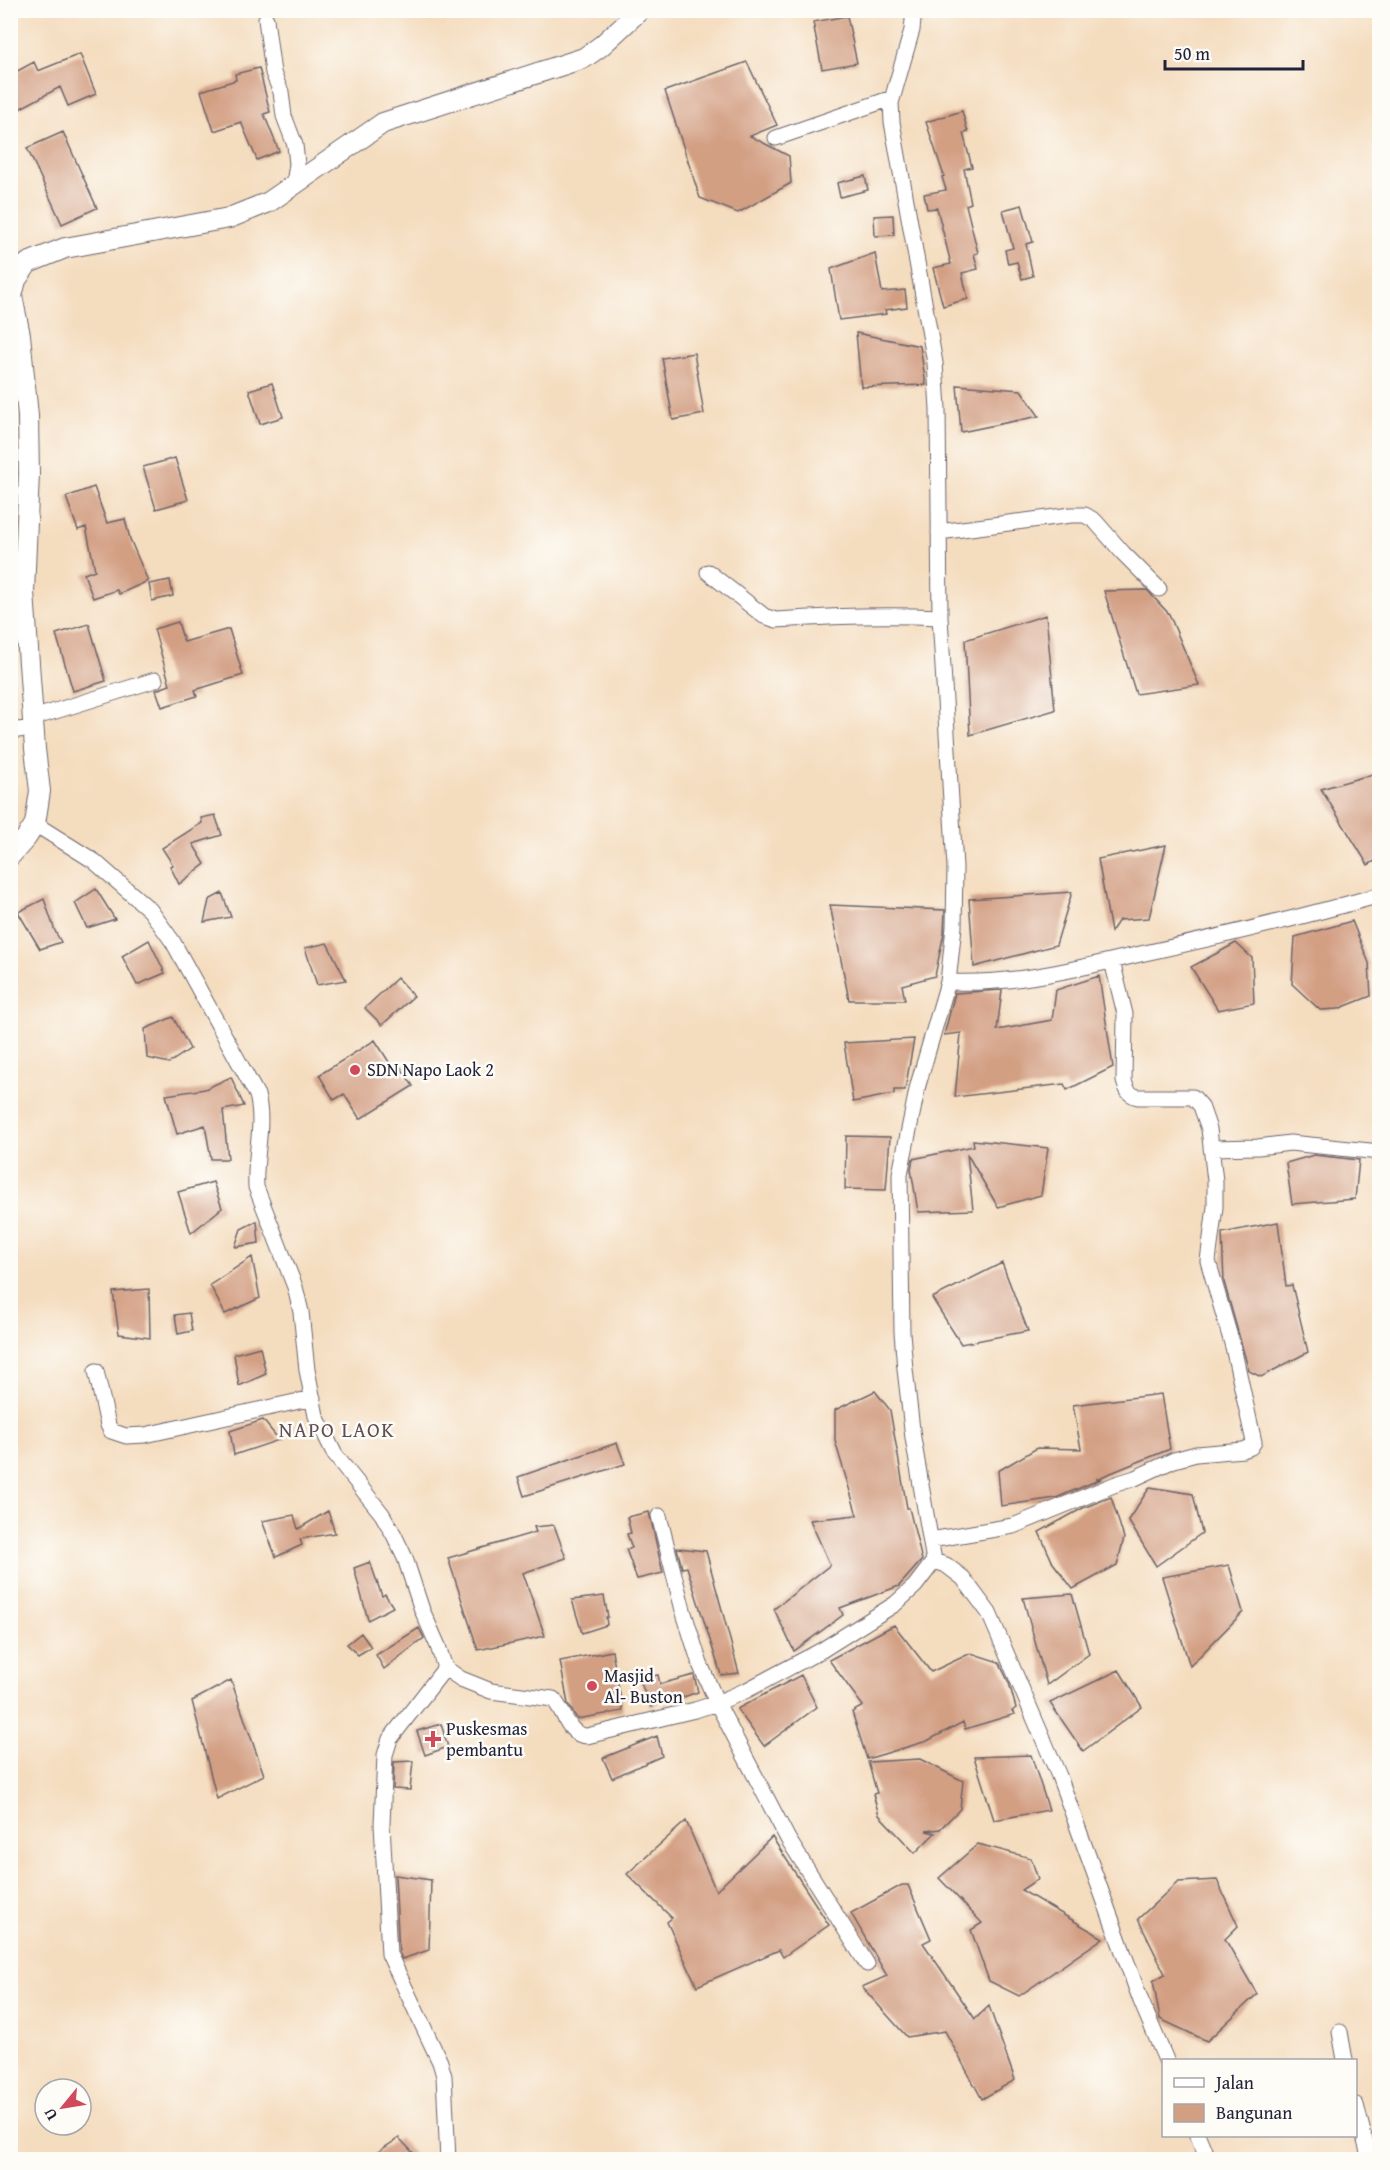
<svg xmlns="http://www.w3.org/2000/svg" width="1390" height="2170" viewBox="0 0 1390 2170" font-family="'Gentium Book Plus',serif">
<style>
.building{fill:#d39f83}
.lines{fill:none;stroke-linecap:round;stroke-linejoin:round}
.minor-casing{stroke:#6c6369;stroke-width:17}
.tertiary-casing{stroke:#6c6369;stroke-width:22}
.minor{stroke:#fff;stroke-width:15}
.tertiary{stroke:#fff;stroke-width:20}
.poi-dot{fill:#d1495b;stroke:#fdfcf7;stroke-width:2}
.labels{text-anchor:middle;stroke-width:5;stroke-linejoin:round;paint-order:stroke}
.poi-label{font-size:18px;fill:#22223b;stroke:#fdfcf7;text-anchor:start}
.quarter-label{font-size:21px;letter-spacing:1.5px;fill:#604e54;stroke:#fdfcf7}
</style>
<rect width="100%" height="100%" fill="#fdfcf7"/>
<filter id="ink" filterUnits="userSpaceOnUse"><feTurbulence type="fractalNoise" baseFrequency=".0167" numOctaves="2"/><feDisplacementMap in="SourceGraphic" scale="12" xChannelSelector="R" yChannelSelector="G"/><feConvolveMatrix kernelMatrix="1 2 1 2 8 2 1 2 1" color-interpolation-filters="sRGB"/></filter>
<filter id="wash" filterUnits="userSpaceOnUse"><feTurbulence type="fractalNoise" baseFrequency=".008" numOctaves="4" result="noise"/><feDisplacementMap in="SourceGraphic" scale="24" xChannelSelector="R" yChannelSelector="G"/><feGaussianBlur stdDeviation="1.35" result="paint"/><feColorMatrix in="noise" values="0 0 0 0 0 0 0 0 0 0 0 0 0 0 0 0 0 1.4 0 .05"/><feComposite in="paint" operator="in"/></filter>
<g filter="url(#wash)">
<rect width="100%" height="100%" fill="#f4dcbe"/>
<g id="blocks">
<path class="building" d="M 847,16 L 857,63 L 822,69 L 813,22 Z
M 80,54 L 96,94 L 68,106 L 60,87 L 10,114 L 10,75 L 34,62 L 38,71 Z
M 747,62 L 777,125 L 750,136 L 789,156 L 791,183 L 738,213 L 700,198 L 665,91 Z
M 259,68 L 270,112 L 264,114 L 279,151 L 257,160 L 241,122 L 214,131 L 201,91 L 236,80 L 235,74 Z
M 962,111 L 968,132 L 963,133 L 972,167 L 964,169 L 971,203 L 966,205 L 978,253 L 974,254 L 978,269 L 962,273 L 968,299 L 943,306 L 933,268 L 951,264 L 937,208 L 927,209 L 924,194 L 946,190 L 942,177 L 944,176 L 926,122 Z
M 63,132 L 97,208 L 62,224 L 27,148 Z
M 865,176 L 868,190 L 840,197 L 837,183 Z
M 1022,205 L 1033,242 L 1026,244 L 1033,276 L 1022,279 L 1017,262 L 1008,264 L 1005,250 L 1013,248 L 1003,210 Z
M 893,215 L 894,235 L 875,236 L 874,216 Z
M 875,253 L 882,292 L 905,290 L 907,307 L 885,310 L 886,314 L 839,320 L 831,269 Z
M 856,333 L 920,346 L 926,385 L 861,387 Z
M 694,353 L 704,414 L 673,420 L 662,358 Z
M 272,383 L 283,417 L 260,424 L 249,390 Z
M 957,385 L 1021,390 L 1039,416 L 961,432 Z
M 175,458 L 188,500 L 156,509 L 143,467 Z
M 94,487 L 107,523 L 125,519 L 130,539 L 148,581 L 119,594 L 117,590 L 93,598 L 84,574 L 95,570 L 86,527 L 78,530 L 66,497 Z
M 170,580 L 173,596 L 152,601 L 149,584 Z
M 1147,590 L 1169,614 L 1199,685 L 1136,694 L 1104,591 Z
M 1046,615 L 1055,710 L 970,735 L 965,640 Z
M 178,622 L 184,642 L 229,629 L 243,675 L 195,690 L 197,696 L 162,707 L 156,690 L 170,685 L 154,629 Z
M 89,624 L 106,681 L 73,691 L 56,634 Z
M 1380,772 L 1380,858 L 1368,865 L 1321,789 Z
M 215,815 L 222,835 L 193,844 L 205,864 L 179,884 L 170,866 L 173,865 L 162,848 L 202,823 L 201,818 Z
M 1166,845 L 1149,918 L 1119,920 L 1111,932 L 1098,859 Z
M 96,889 L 115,919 L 87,928 L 75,903 Z
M 1072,892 L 1056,945 L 974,967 L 969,899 Z
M 222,893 L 231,917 L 204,922 L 209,900 Z
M 44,899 L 55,931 L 61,942 L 40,949 L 18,912 Z
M 830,905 L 945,910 L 944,933 L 935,976 L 902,985 L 905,1000 L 849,1000 Z
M 1352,921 L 1369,963 L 1371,996 L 1338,1009 L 1320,1010 L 1292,984 L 1295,937 Z
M 149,940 L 165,973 L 137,985 L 122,956 Z
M 327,943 L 346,980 L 317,985 L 305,948 Z
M 1236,943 L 1252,958 L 1254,1003 L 1218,1010 L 1191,967 Z
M 1099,976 L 1113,1067 L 1067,1090 L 1064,1084 L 955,1097 L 961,1033 L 944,1035 L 955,993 L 1002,990 L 997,1030 L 1052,1020 L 1056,990 Z
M 397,978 L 414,996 L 382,1025 L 365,1008 Z
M 173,1017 L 190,1049 L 169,1063 L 147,1058 L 145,1029 Z
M 914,1039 L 905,1090 L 894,1090 L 894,1094 L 853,1102 L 844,1043 Z
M 375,1040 L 394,1070 L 400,1066 L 413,1086 L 360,1119 L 344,1094 L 334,1100 L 319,1075 Z
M 231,1077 L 244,1106 L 223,1110 L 228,1159 L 211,1159 L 205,1125 L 177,1134 L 166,1095 L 205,1089 Z
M 846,1136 L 890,1137 L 886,1190 L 845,1189 Z
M 973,1140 L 1048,1148 L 1041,1195 L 998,1207 L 967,1154 L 973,1210 L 918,1212 L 911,1169 L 913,1159 L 974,1146 Z
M 1314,1155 L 1359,1160 L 1355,1199 L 1292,1204 L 1286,1163 Z
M 213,1182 L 222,1208 L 191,1233 L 178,1192 Z
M 257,1221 L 259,1243 L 235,1247 L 241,1229 Z
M 1278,1222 L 1286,1286 L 1292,1285 L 1308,1352 L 1261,1377 L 1249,1371 L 1224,1282 L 1222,1233 Z
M 252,1257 L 260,1298 L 225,1314 L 210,1285 Z
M 1002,1263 L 1028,1331 L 961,1344 L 932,1298 Z
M 149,1289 L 150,1338 L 119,1334 L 113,1292 Z
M 189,1313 L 192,1331 L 178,1334 L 175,1315 Z
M 260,1347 L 266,1374 L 239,1386 L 234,1354 Z
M 875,1391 L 890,1410 L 907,1508 L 909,1508 L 922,1560 L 899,1586 L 840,1608 L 843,1615 L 794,1651 L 774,1609 L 830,1565 L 810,1520 L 857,1515 L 835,1441 L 835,1410 Z
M 1161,1394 L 1170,1449 L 1096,1479 L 1101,1479 L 1056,1498 L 1001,1506 L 998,1471 L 1037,1448 L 1081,1449 L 1073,1405 Z
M 263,1420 L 279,1440 L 234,1455 L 230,1431 Z
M 617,1443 L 625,1464 L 524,1496 L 518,1477 Z
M 1150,1487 L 1193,1494 L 1202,1533 L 1156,1566 L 1128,1520 Z
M 1111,1497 L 1124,1538 L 1117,1565 L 1073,1589 L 1053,1563 L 1039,1532 L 1083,1508 Z
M 328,1511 L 335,1533 L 300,1539 L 302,1545 L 276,1557 L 262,1521 L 294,1515 L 298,1529 Z
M 649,1512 L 663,1573 L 637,1579 L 626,1549 L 632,1548 L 627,1534 L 631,1533 L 627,1517 Z
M 554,1525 L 566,1558 L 523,1573 L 545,1636 L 478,1650 L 448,1558 L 536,1532 L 534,1527 Z
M 677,1548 L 706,1551 L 739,1673 L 721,1675 L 687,1567 L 682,1568 Z
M 370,1562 L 382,1596 L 385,1594 L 393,1607 L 368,1620 L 354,1568 Z
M 1229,1565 L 1243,1612 L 1190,1666 L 1162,1577 Z
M 1072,1594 L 1089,1654 L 1047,1685 L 1023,1598 Z
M 604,1596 L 608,1617 L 606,1617 L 607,1625 L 582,1633 L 572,1600 Z
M 894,1625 L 931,1672 L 971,1653 L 999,1662 L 1009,1683 L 1016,1708 L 1012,1711 L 1015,1714 L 965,1729 L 963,1722 L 927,1741 L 867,1759 L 852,1712 L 863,1706 L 829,1660 Z
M 419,1628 L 424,1638 L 384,1669 L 376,1655 Z
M 361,1633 L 371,1647 L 358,1655 L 347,1644 Z
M 612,1651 L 623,1711 L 577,1719 L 568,1704 L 560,1661 Z
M 1119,1670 L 1142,1707 L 1083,1751 L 1050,1703 Z
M 658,1675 L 660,1684 L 694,1675 L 698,1692 L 669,1702 L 668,1697 L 651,1707 L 639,1679 Z
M 801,1675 L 817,1707 L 764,1746 L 737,1709 Z
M 231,1680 L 264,1775 L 217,1799 L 192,1701 Z
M 441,1724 L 448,1747 L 425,1755 L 417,1731 Z
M 657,1736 L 662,1756 L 612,1778 L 603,1758 Z
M 1031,1755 L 1049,1810 L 994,1820 L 974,1757 Z
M 920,1759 L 963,1781 L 960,1809 L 940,1829 L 926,1831 L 935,1833 L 915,1853 L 879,1815 L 873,1794 L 877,1793 L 868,1762 Z
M 413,1761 L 410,1790 L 393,1789 L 394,1762 Z
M 686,1821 L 716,1891 L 772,1837 L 829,1925 L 783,1957 L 779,1950 L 697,1986 L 667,1922 L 672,1918 L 627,1874 Z
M 978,1844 L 1031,1858 L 1038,1879 L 1021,1890 L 1103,1938 L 1019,1996 L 989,1981 L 971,1930 L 982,1923 L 939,1878 Z
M 395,1875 L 431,1880 L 429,1950 L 402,1959 L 399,1952 Z
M 1217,1880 L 1238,1926 L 1225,1939 L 1257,1994 L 1207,2041 L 1160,2019 L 1153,1981 L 1165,1974 L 1138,1919 L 1178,1882 Z
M 902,1885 L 908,1885 L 931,1939 L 923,1943 L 975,2019 L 989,2006 L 1015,2080 L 982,2099 L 945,2031 L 907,2037 L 862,1987 L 887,1976 L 851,1913 Z
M 399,2138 L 420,2160 L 366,2160 Z"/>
</g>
</g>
<g filter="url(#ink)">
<use href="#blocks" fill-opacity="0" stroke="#6c6369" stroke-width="1.5"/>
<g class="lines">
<g class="minor-casing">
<path id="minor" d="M 266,19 L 273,73 L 281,92 L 284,116 L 295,145 L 297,164 L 294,184
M 776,138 L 892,98
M 939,532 L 1071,515 L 1085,515 L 1095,521 L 1123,553 L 1159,589
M 708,572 L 764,616 L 776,620 C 831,616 885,614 940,617
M 33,718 L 155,680
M 10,731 L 34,728
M 35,824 L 94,861 L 150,910 L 173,942 L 257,1095 C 265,1126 254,1155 256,1187 L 295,1287 L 301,1312 L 307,1370 L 316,1416 L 335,1455 L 382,1514 L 394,1535 L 405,1558 L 422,1610 L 438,1646 L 445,1668 L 461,1679 L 491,1691 L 553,1699 C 565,1711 567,1735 587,1736 L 695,1710 L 717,1703 L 747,1690 L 822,1650 L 895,1604 L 915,1586 L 934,1561 L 913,1438 L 905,1369 L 902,1332 L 900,1174 L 918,1085 L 948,982 L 954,927 L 955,867 L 940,617 L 938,409 L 935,363 L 892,122 L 891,103 L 912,30 L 914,10
M 948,982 C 1016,985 1080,968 1145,953 C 1224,936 1302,917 1380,895
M 1211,1148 L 1258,1147 L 1290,1143 L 1380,1152
M 96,1371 L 108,1425 L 111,1431 L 126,1436 L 145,1435 L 313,1398
M 659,1516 L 683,1610 L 700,1664 L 717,1703 L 788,1839 L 867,1964
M 931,1540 L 1013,1526 L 1116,1484 L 1135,1478 L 1174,1460 L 1196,1454 L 1243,1450 L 1251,1447 L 1254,1442 L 1233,1347 L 1208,1261 L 1215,1207 L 1215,1181 L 1209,1129 L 1201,1106 L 1193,1097 L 1138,1097 C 1129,1095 1127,1091 1124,1081 L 1125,1014 L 1112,961
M 934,1561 L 946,1565 L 963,1578 L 989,1613 L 1059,1776 L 1141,2001 L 1166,2060
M 445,1668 L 390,1739 L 385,1755 L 382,1824 L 389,1954 L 440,2062 L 444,2076 L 448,2160
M 1340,2032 L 1345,2060
M 1356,2105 L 1370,2160
M 1198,2136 L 1208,2160"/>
</g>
<g class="tertiary-casing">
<path id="tertiary" d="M 10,856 L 26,838 L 35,824 L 40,791 L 35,749 L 24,592 L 29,474 L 28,416 L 20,335 L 12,296 L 16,280 L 28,263 L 65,248 L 229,218 L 269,202 L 383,123 L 584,58 L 601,46 L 640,10"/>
</g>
<use href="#minor" class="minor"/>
<use href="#tertiary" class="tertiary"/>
</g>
</g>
<g class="poi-dot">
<circle cx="355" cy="1070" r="6"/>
<circle cx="592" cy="1686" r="6"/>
<path d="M430 1730h6v6h6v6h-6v6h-6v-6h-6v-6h6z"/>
</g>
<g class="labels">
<g class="poi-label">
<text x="367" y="1076">SDN Napo Laok 2</text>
<text x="604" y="1682">Masjid<tspan x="604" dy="21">Al- Buston</tspan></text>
<text x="446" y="1735">Puskesmas<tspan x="446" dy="21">pembantu</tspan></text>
</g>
<g class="quarter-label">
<text x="337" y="1437">NAPO LAOK</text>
</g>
</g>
<rect width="1390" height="2170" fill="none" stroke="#fdfcf7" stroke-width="36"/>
<rect x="1162" y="2059" width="195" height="78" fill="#fdfcf7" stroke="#a5a5ac" stroke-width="1.5"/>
<rect x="1174" y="2078" width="30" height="9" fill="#ffffff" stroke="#a5a5ac" stroke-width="1.5"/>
<text x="1216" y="2089" font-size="18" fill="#22223b">Jalan</text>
<rect x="1174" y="2104" width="30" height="18" fill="#d39f83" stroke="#a5a5ac" stroke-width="1.5"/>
<text x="1216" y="2119" font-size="18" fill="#22223b">Bangunan</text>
<g transform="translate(63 2107) rotate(240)"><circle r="28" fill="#fdfcf7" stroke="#a5a5ac" stroke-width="1.5"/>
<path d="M0-4.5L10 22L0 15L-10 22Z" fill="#d1495b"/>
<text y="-9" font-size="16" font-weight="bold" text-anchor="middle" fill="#22223b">U</text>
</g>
<path d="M1165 60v9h138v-9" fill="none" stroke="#22223b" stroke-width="3"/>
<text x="1174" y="60" font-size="18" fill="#22223b" stroke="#fdfcf7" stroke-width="4.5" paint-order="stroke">50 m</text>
</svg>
